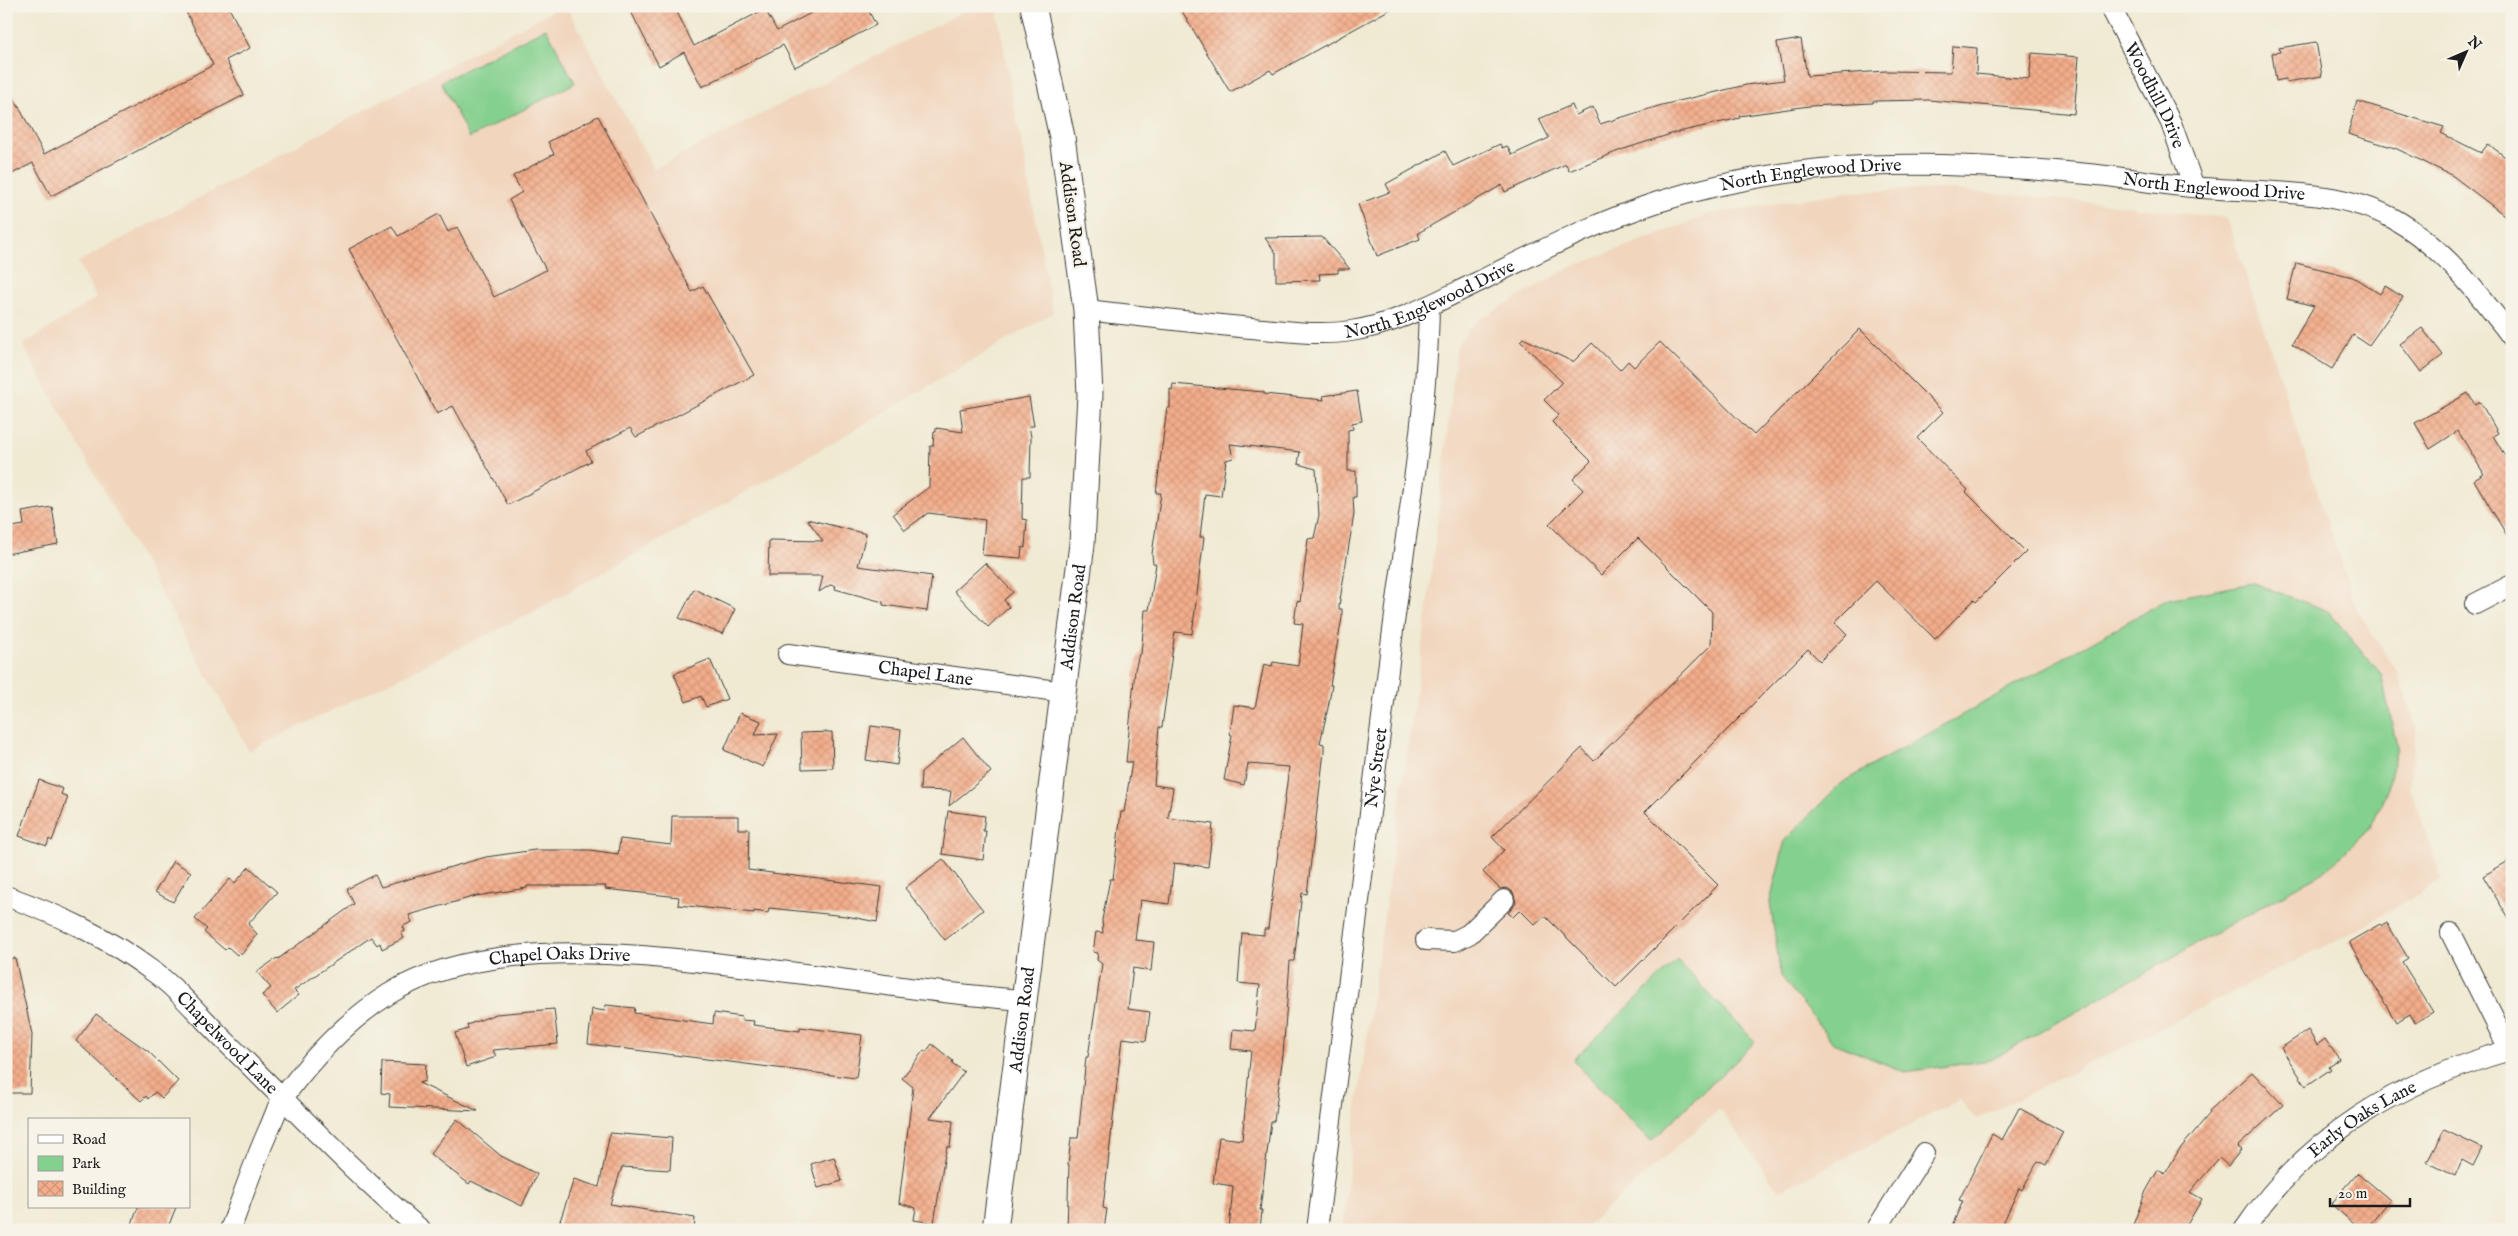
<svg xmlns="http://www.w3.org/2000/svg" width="2518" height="1236" viewBox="0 0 2518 1236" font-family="'IM FELL English',serif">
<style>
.built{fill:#f1d5bd}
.park{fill:#84d08e;stroke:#507655}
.building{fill:url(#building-cross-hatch)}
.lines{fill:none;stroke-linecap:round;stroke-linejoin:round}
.minor-casing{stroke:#3c3b37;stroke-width:22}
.tertiary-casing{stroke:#3c3b37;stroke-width:27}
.minor{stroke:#fff;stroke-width:20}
.tertiary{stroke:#fff;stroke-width:25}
.labels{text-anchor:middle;stroke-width:4.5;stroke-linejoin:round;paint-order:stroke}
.street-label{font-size:18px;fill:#1c1c1c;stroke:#f7f3e8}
</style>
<defs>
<pattern id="building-cross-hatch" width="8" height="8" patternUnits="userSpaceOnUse" patternTransform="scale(1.25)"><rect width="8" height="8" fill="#f3ad8b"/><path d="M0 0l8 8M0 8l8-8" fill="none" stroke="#d09477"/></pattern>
</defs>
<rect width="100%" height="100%" fill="#f7f3e8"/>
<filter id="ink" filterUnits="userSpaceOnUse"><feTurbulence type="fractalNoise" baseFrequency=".02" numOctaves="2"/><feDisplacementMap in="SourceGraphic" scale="10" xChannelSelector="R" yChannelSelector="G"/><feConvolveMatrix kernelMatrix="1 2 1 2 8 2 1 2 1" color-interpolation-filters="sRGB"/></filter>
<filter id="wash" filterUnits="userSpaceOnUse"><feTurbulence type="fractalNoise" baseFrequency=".0096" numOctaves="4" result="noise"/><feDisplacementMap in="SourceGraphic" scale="20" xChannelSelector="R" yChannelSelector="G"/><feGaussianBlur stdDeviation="1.12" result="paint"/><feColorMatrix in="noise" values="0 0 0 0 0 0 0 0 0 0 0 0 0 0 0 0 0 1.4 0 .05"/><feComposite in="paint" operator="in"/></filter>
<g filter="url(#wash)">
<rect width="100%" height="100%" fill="#f0ead3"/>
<path class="built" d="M 561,6 L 566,6 L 654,169 L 974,6 L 996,6 L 1053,313 L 825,447 L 531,613 L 249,751 L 23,345 L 96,298 L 78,262 Z
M 1940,189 L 2090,202 L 2227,218 L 2356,608 L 2397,672 L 2417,728 L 2410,788 L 2442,880 L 2361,928 L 1976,1120 L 1960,1100 L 1779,1191 L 1720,1109 L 1582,1230 L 1343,1230 L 1351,1149 L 1428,604 L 1457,345 L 1475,322 L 1569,268 L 1711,214 L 1846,192 Z"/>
<path class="park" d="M 546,28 L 575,83 L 469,138 L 441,82 Z
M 2253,583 L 2328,611 L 2381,674 L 2397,747 L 2387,792 L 2370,828 L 2325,871 L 1991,1060 L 1905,1072 L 1833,1043 L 1781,976 L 1770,902 L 1785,840 L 1841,783 L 2168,599 Z
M 1677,960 L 1755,1042 L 1651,1141 L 1573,1060 Z"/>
<g id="blocks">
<path class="building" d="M 183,6 L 228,6 L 250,48 L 226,60 L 244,95 L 51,196 L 33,163 L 6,177 L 6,83 L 44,154 L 213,65 Z
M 628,6 L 674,6 L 694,46 L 765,9 L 777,31 L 824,6 L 866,6 L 876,25 L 795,67 L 783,45 L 702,87 L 684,52 L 659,66 Z
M 1179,6 L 1396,6 L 1273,74 L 1270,70 L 1230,92 Z
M 1801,39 L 1807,76 L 1886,71 L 1951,72 L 1953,46 L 1977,48 L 1976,74 L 2029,79 L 2032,53 L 2079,57 L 2074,114 L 1929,100 L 1873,101 L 1873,103 L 1809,106 L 1739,116 L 1740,118 L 1674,133 L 1621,150 L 1569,171 L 1566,164 L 1505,192 L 1502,185 L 1418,233 L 1420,239 L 1377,256 L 1358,204 L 1390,192 L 1386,184 L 1445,151 L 1453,166 L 1500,144 L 1502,148 L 1507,146 L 1512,155 L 1549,138 L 1539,119 L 1572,105 L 1576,115 L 1593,107 L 1600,124 L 1662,105 L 1746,85 L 1784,80 L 1777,43 Z
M 2316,42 L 2322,76 L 2286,82 L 2285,79 L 2276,81 L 2272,53 L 2280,52 L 2279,48 Z
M 2357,101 L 2444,127 L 2441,133 L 2481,153 L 2488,144 L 2512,162 L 2512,221 L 2453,176 L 2395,148 L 2348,134 Z
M 598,116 L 692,292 L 703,286 L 754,375 L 636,437 L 630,428 L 586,451 L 591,461 L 508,505 L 453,406 L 437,414 L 349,249 L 392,226 L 398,236 L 439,214 L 448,232 L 457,227 L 494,297 L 546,270 L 509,200 L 522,192 L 513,176 L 554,154 L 548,142 Z
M 1322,237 L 1350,269 L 1338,269 L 1338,273 L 1319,274 L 1320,280 L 1276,281 L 1276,253 L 1265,238 Z
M 2296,263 L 2353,277 L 2380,294 L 2385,286 L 2403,297 L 2369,345 L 2353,335 L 2332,369 L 2292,344 L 2314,306 L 2287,299 Z
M 2422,328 L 2443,355 L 2421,372 L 2400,344 Z
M 1860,329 L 1943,412 L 1917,438 L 1968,490 L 1966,492 L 2026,552 L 1976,602 L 1974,600 L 1935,639 L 1876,581 L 1835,622 L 1847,634 L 1820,661 L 1808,649 L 1645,812 L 1718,885 L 1616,987 L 1545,916 L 1535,925 L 1520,910 L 1513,917 L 1508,913 L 1516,903 L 1513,892 L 1507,888 L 1500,889 L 1483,872 L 1504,850 L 1492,837 L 1582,748 L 1594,761 L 1711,645 L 1712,612 L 1638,538 L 1601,575 L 1549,524 L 1583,490 L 1573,479 L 1591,461 L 1552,422 L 1559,415 L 1544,400 L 1562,382 L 1520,341 L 1523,338 L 1573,362 L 1592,343 L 1620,370 L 1628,361 L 1634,367 L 1660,342 L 1754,435 Z
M 1173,384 L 1264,392 L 1264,394 L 1324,400 L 1323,396 L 1357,391 L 1362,421 L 1352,423 L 1353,429 L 1348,430 L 1348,471 L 1356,471 L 1356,497 L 1353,497 L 1354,514 L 1339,606 L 1339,609 L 1342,609 L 1342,618 L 1330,685 L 1332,685 L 1328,708 L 1320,743 L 1324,744 L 1324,752 L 1307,894 L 1302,893 L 1294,961 L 1290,961 L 1283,1055 L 1274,1121 L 1271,1121 L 1260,1210 L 1262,1210 L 1260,1230 L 1229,1230 L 1233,1186 L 1213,1183 L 1219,1137 L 1242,1140 L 1251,1051 L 1231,1049 L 1233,1029 L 1255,1031 L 1260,985 L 1238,983 L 1242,933 L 1264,935 L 1264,929 L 1268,929 L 1289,767 L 1248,764 L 1244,785 L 1224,780 L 1232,735 L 1230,734 L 1234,705 L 1255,708 L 1264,664 L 1272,666 L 1273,662 L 1298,666 L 1303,624 L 1294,623 L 1297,601 L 1300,602 L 1308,539 L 1314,538 L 1319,515 L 1316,469 L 1298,464 L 1300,452 L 1230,444 L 1233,458 L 1226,460 L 1221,496 L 1205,494 L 1200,537 L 1204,537 L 1192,634 L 1175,632 L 1162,727 L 1159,727 L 1154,785 L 1173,788 L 1168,818 L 1213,824 L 1208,867 L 1174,863 L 1169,904 L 1140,900 L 1135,940 L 1154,942 L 1151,971 L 1133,968 L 1128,1009 L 1150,1012 L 1146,1041 L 1122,1038 L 1103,1208 L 1107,1209 L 1104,1230 L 1067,1230 L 1069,1165 L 1068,1165 L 1071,1138 L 1078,1138 L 1086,1057 L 1088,1057 L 1102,964 L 1097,960 L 1098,953 L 1093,952 L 1096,932 L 1103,933 L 1102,920 L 1110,879 L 1113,879 L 1121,812 L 1124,812 L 1132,762 L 1126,762 L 1135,670 L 1139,654 L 1141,654 L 1145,610 L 1149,610 L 1156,564 L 1153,563 L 1152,554 L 1161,493 L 1156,493 L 1167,408 L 1170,408 L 1170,389 L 1172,390 Z
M 2468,393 L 2475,405 L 2480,402 L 2498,433 L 2493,436 L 2512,467 L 2512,544 L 2474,480 L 2484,474 L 2458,431 L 2430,449 L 2415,423 Z
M 1029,397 L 1034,426 L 1029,426 L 1031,437 L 1030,477 L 1023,477 L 1022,519 L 1027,520 L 1025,548 L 1022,547 L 1021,558 L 982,555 L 985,520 L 928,513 L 905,530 L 893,514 L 929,487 L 930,446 L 933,446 L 934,432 L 936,432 L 936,428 L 963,432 L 960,409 Z
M 52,507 L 58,544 L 6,554 L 6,528 L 24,525 L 22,512 Z
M 807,519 L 866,534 L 858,566 L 932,576 L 927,611 L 883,605 L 883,602 L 835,589 L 836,586 L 830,585 L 819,592 L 823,576 L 768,576 L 769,540 L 823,541 Z
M 985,563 L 1013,592 L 1004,600 L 1009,607 L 988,627 L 954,591 Z
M 694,589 L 735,609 L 723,634 L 679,618 Z
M 710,659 L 727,699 L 706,707 L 701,696 L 686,702 L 674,674 Z
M 740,713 L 761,721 L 755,735 L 778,734 L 763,767 L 724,750 Z
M 871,726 L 901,730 L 897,765 L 866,760 Z
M 832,732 L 833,768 L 802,769 L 801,733 Z
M 963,737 L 991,772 L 949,806 L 951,791 L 920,790 L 921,772 Z
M 39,780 L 63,789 L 61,794 L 68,797 L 52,841 L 49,839 L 47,846 L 19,836 Z
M 948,811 L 985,816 L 983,831 L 986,831 L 983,860 L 942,854 Z
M 672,816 L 738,816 L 738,829 L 749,829 L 748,870 L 882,887 L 877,922 L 846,916 L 769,908 L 768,913 L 754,911 L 754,913 L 678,905 L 679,897 L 605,889 L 606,886 L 527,886 L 527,888 L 476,896 L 409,915 L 412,922 L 403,926 L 405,931 L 401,933 L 404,938 L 382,949 L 380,943 L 377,945 L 371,937 L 294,990 L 299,995 L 277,1013 L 262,995 L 271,988 L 257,972 L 277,958 L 278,959 L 354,904 L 347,889 L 375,875 L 381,887 L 486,857 L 535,850 L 590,850 L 618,854 L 620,839 L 671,845 Z
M 943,859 L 983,910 L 945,940 L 905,888 Z
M 2512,859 L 2512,924 L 2483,876 Z
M 173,861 L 191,872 L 173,902 L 155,892 Z
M 249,867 L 277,892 L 248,924 L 257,934 L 242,954 L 240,952 L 237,955 L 228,947 L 225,950 L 204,932 L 207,929 L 195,919 L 230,879 L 235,883 Z
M 2387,923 L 2408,958 L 2402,962 L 2433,1012 L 2415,1023 L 2410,1014 L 2396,1022 L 2349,942 L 2380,924 L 2382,926 Z
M 15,958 L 32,1034 L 30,1093 L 6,1093 L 6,959 Z
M 606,1005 L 635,1008 L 634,1013 L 713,1024 L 714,1013 L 742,1017 L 741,1020 L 754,1021 L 753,1025 L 800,1031 L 800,1027 L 862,1035 L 856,1078 L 588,1044 L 592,1009 L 605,1011 Z
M 554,1009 L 558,1044 L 493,1050 L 496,1057 L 466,1067 L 455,1033 L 468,1029 L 467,1025 L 496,1014 Z
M 96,1014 L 149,1052 L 178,1081 L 162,1098 L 155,1092 L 148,1099 L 146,1096 L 141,1101 L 76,1041 Z
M 2308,1030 L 2317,1045 L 2325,1039 L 2339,1059 L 2329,1066 L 2331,1069 L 2306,1086 L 2281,1048 Z
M 932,1044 L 953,1061 L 952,1063 L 964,1072 L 930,1118 L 953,1121 L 950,1147 L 947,1147 L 944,1160 L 934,1223 L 914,1220 L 916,1208 L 899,1203 L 913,1087 L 902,1078 L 924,1050 L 926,1052 Z
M 382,1062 L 426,1064 L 425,1081 L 419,1083 L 478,1111 L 389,1107 L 390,1094 L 381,1093 Z
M 2252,1072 L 2283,1105 L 2237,1147 L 2241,1150 L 2228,1166 L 2219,1158 L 2190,1192 L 2202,1199 L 2184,1230 L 2131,1230 L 2146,1191 L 2158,1170 L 2165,1174 L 2179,1150 L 2210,1113 L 2209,1111 Z
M 2019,1108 L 2063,1132 L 2046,1165 L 2038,1161 L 2022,1190 L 2019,1188 L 2000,1230 L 1950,1230 L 1963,1201 L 1959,1200 L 1992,1134 L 2002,1140 Z
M 457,1119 L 501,1156 L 537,1174 L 522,1206 L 471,1181 L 469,1184 L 430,1154 Z
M 2444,1130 L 2482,1148 L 2473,1166 L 2462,1160 L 2455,1176 L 2427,1162 Z
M 610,1133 L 672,1138 L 670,1170 L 622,1167 L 610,1204 L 695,1218 L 694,1230 L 557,1230 L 574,1179 L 599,1187 Z
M 834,1157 L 842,1181 L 818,1188 L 811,1164 Z
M 2358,1173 L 2390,1200 L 2365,1230 L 2361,1230 L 2331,1204 Z
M 138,1207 L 176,1207 L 167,1230 L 130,1230 Z"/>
</g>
</g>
<g filter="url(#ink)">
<use href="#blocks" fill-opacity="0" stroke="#3c3b37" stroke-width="1"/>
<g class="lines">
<g class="minor-casing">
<g id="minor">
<path id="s1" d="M 2110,6 L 2171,123 L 2194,187"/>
<path id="s2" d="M 1086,310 C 1141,316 1197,323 1252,328 C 1285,331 1319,336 1351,331 C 1397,324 1436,302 1478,282 C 1536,253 1596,222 1658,202 C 1801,156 1940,160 2088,174 C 2123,177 2158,184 2193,187 C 2260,194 2334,186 2394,219 C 2442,246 2479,294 2512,337"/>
<path d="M 2475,604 L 2512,585"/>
<path id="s3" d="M 788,654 L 1064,692"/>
<path id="s4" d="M 6,896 C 59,915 105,936 151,970 C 176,987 200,1016 222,1038 C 288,1102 350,1170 421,1230"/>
<path d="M 2451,933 L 2512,1055"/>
<path d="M 1426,940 L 1455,941 L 1469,934 L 1504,900"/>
<path id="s5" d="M 230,1230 C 243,1196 254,1162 269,1129 C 274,1118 278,1104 285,1095 C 313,1057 349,1019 389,994 C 485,935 633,954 740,966 C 835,977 929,993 1025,1000"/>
<path id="s6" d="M 1317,1230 C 1343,1038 1365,846 1390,654 C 1404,538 1427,423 1429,306"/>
<path d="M 1876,1230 L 1924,1153"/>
<path id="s7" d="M 2244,1230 C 2309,1134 2400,1081 2510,1050"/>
</g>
</g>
<g class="tertiary-casing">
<g id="tertiary">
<path id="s8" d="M 995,1230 L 1082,544 L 1090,395 L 1086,310 L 1062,137 L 1033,6"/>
</g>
</g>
<use href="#minor" class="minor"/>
<use href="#tertiary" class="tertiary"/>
</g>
</g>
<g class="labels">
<g class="street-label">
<text dy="6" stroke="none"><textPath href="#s1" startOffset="100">Woodhill Drive</textPath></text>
<text dy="6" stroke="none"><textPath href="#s2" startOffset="756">North Englewood Drive</textPath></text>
<text dy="6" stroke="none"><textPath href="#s2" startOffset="1161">North Englewood Drive</textPath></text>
<text transform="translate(1073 214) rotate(82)" y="6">Addison Road</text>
<text dy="6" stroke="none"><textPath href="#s2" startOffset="351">North Englewood Drive</textPath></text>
<text dy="6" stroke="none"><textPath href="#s8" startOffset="618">Addison Road</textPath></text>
<text dy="6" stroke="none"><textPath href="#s3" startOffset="139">Chapel Lane</textPath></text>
<text dy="6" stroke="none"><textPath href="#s6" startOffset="466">Nye Street</textPath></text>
<text dy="6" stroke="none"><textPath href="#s5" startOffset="469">Chapel Oaks Drive</textPath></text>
<text dy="6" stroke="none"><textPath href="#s8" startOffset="212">Addison Road</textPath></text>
<text dy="6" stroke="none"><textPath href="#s4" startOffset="269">Chapelwood Lane</textPath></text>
<text dy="6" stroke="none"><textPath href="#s7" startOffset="164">Early Oaks Lane</textPath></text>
</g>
</g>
<rect width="2518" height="1236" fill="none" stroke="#f7f3e8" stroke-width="25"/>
<rect x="28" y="1118" width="162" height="90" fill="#f7f3e8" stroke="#9f9d96"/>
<rect x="38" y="1135" width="25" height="8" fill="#ffffff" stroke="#9f9d96"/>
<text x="72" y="1144" font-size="15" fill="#1c1c1c">Road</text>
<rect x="38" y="1156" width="25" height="15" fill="#84d08e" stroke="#9f9d96"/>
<text x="72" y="1168" font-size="15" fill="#1c1c1c">Park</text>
<rect x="38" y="1181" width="25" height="15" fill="url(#building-cross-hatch)" stroke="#9f9d96"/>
<text x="72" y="1194" font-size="15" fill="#1c1c1c">Building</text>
<g transform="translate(2466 52) rotate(45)" stroke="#f7f3e8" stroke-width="4" paint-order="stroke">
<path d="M0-4L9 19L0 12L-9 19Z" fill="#1c1c1c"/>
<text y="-8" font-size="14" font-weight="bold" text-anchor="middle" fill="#1c1c1c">N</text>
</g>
<path d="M2330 1198v8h80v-8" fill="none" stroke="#1c1c1c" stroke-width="2.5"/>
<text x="2338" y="1198" font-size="15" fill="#1c1c1c" stroke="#f7f3e8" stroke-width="4" paint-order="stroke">20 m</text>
</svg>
